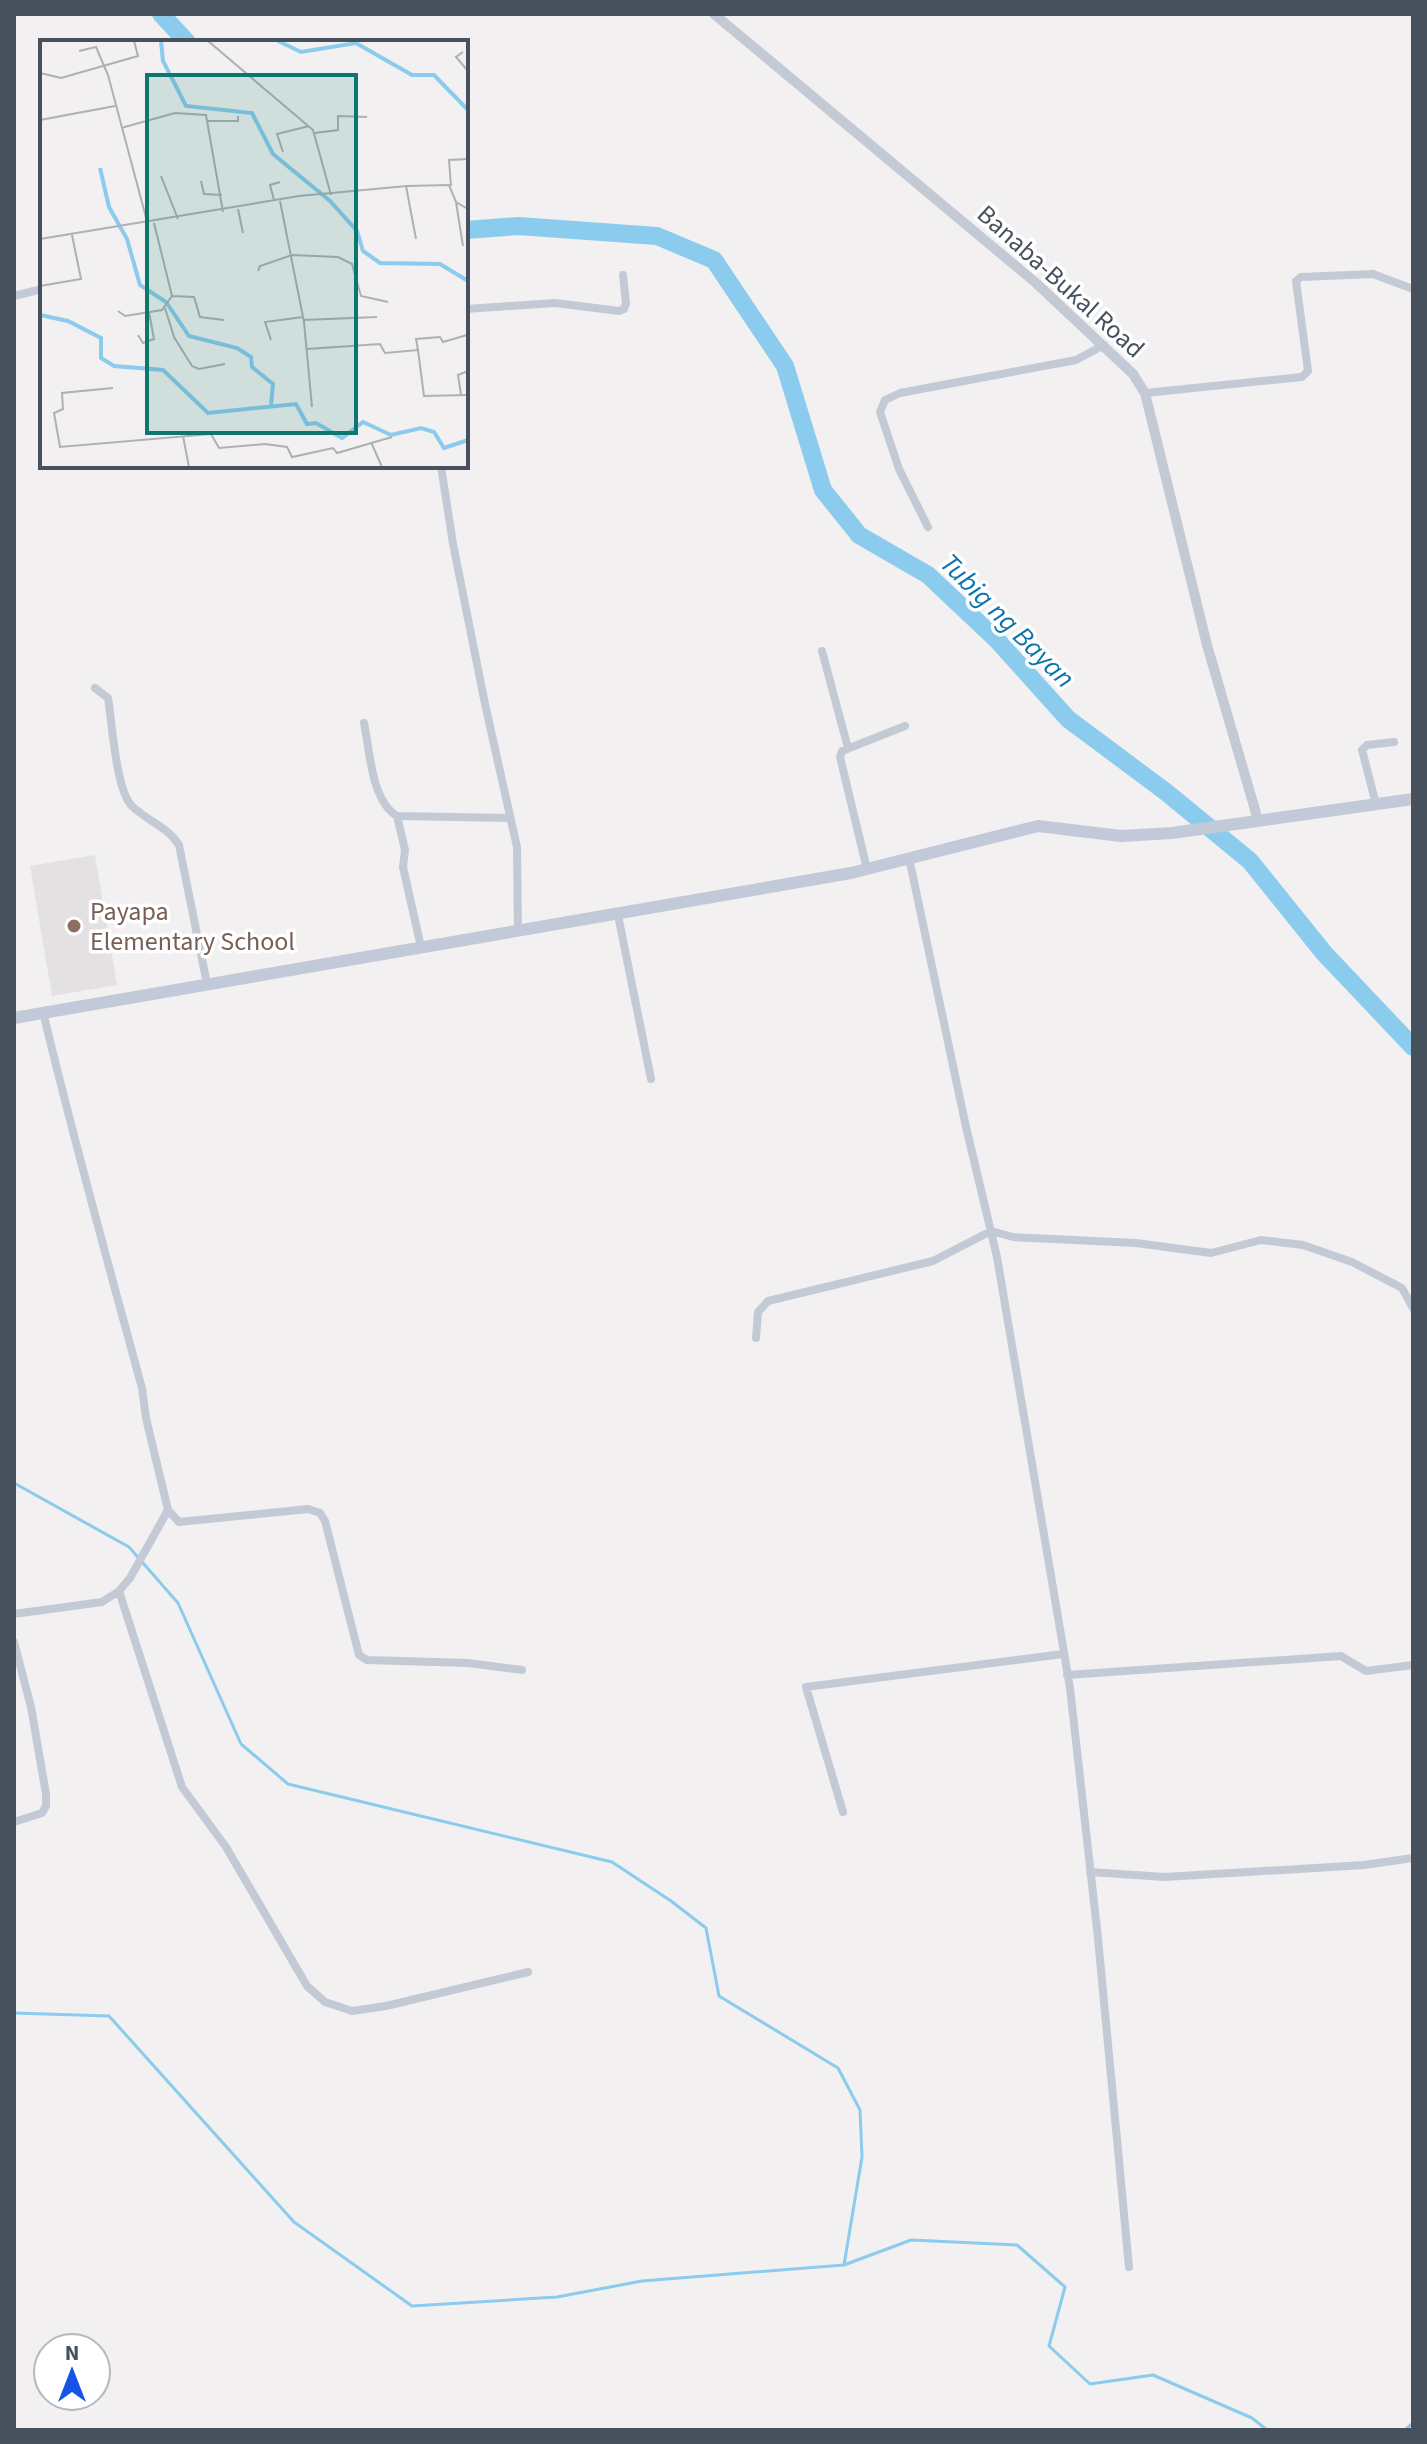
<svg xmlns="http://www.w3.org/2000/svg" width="1427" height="2444" viewBox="0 0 1427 2444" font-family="'Source Sans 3',sans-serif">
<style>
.education{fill:#e3e1e2}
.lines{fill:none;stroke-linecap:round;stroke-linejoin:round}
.stream{stroke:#8bcbed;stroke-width:3}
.river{stroke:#8bcbed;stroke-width:18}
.minor{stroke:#c3cad5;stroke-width:8}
.tertiary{stroke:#c3cad5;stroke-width:10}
.secondary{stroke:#c2cad9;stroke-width:12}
.education-dot{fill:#8d6e63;stroke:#fff;stroke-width:3}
.labels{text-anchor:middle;stroke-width:7;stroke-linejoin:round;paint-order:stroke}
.street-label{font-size:26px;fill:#47505d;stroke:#fff}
.education-label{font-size:26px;fill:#785e54;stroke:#fff;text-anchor:start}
.water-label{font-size:28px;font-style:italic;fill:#0b74ac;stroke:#fff}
.inset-river{fill:none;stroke:#8bcbed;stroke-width:4}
.inset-road{fill:none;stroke:#aeb0b5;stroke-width:2}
.view{fill:#0f766e;fill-opacity:0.15;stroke:#0f766e;stroke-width:4}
.inset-edge{fill:none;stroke:#47505d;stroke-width:4}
</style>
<rect width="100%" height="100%" fill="#f2f0f0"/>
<path class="education" d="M 95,855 L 117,985 L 52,996 L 30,866 Z"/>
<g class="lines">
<path class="stream" d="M 14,1483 L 129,1547 L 178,1603 L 241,1744 L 288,1784 L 612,1862 L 671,1901 L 706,1928 L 719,1996 L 838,2068 L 860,2110 L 862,2157 L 844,2265
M 14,2013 L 109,2016 L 294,2222 L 412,2306 L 557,2297 L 642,2281 L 844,2265 L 911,2240 L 1017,2245 L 1065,2287 L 1049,2346 L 1090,2384 L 1153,2375 L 1252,2418 L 1267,2430
M 1405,2430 L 1413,2423"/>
<path class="river" d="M 161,14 L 187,42
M 466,230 L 518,226 L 657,236 L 714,260 L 785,366 L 823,490 L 859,535 L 928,575 L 997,640 L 1068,719 L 1166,792 L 1250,861 L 1324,953 L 1413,1047"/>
<path class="minor" d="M 14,296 L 42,289
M 466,309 L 555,303 L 619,311 L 624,309 L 626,303 L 623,275
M 1145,393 L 1302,377 L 1308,371 L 1296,281 L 1301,277 L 1373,274 L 1413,289
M 441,466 L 453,544 L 485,704 L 517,847 L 518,932
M 928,527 L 899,469 L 880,412 L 885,400 L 900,393 L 1076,360 L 1104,345
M 822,651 L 848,748
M 95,688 L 108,698 C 112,722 116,791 132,806 C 147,821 167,826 179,845 L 207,984
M 364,723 C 370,751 371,800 397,816 L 510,818
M 1376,804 L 1362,750 L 1367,745 L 1394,742
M 397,816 L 405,850 L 403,867 L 421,947
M 909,858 L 966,1127 L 997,1257 L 1070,1688 L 1098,1938 L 1129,2267
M 867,869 L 840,757 L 842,751 L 905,726
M 618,915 L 651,1079
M 43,1012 C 73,1138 108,1263 142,1388 L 146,1418 L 168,1510 L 179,1522 L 308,1509 L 320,1513 L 325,1521 L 359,1655 L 367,1660 L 468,1663 L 522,1670
M 756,1338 L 758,1312 L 768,1301 L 933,1261 L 991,1231 L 1013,1237 L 1136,1243 L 1211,1253 L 1261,1240 L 1303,1245 L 1352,1262 L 1402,1288 L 1413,1308
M 119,1591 L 182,1787 L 226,1847 L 307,1986 L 325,2002 L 352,2011 L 386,2006 L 528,1972
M 14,1614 L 102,1602 L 119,1591 L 130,1578 L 168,1510
M 14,1642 L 31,1707 L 46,1794 L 46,1806 L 42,1813 L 14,1822
M 1067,1675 L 1341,1656 L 1366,1671 L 1413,1665
M 843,1812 L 806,1687 L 1063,1654
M 1090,1872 L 1165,1877 L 1364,1865 L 1413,1858"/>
<path class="tertiary" d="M 714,14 L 1036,283 L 1133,374 L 1145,393 L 1207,645 L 1258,820"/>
<path class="secondary" d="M 14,1018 L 851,873 L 1038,826 L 1121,836 L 1172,833 L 1413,799"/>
</g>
<circle class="education-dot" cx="74" cy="926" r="8"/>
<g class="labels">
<g class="street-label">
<text transform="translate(1061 281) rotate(42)" y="9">Banaba-Bukal Road</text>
</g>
<g class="education-label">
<text x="90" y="920">Payapa<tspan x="90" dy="30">Elementary School</tspan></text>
</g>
<g class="water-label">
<text transform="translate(1008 620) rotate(45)" y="10">Tubig ng Bayan</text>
</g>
</g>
<g transform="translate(40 40)">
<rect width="428" height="428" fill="#f2f0f0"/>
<path class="inset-river" d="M 121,1 L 123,21 L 146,66 L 212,73 L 233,114 L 290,161 L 317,191 L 323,211 L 340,223 L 400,224 L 428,241M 238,1 L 261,12 L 316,3 L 372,35 L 394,35 L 428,70M 60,128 L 69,167 L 87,199 L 100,245 L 126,262 L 149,296 L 197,308 L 211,317 L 212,327 L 233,344 L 231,365M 0,275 L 28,281 L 61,298 L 61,318 L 74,326 L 123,330 L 168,373 L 256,364 L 267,384 L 276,383 L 302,398 L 323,382 L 351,395 L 381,388 L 394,392 L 404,408 L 428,400"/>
<path class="inset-road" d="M 168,1 L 273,90 L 291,155M 39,11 L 56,7 L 68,35 L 108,185M 423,12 L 416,17 L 428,31M 0,33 L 21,38 L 98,16 L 94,1M 0,80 L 75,66M 168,81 L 198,81 L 198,76M 81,88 L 135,73 L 166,75 L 183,172M 275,93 L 298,90 L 298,76 L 327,77M 243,112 L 237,94 L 269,86M 121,136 L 138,179M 161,141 L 164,154 L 182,155M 366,146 L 376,199M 411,146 L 409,120 L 428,119M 234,160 L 230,145 L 240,142M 240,161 L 264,282 L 272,367M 416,162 L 423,206M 198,169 L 203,193M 114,183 L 132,256 L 154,257 L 160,277 L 184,280M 0,199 L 259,156 L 367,146 L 409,145 L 416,162 L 428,169M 218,231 L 220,226 L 252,215 L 298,217 L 312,224 L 321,256 L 348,262M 0,246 L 41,239 L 32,195M 125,268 L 134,297 L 152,326 L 159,329 L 185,324M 78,271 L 85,276 L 122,270 L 132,256M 263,280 L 337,277M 98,295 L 103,303 L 114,299 L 109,272M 231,300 L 225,282 L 263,277M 267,309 L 340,304 L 345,313 L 378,310 L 384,356 L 428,355M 378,310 L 376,299 L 400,297 L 403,302 L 427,295M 73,348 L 22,353 L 23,369 L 14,373 L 20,407 L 171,394 L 179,408 L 225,404 L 247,407 L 252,417 L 293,408 L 297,413 L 352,397M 421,355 L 418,335 L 428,331M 143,396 L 149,427M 331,402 L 342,427"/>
<path class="view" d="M 107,35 L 316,35 L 316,393 L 107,393 Z"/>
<rect width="428" height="428" class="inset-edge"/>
</g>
<rect width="1427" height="2444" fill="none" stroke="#47505d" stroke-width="32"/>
<g transform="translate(72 2372)"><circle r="38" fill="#ffffff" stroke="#b5b9be" stroke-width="2"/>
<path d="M0-6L14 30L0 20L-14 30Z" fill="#1854e4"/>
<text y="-12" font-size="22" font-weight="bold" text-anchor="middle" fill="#47505d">N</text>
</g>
</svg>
